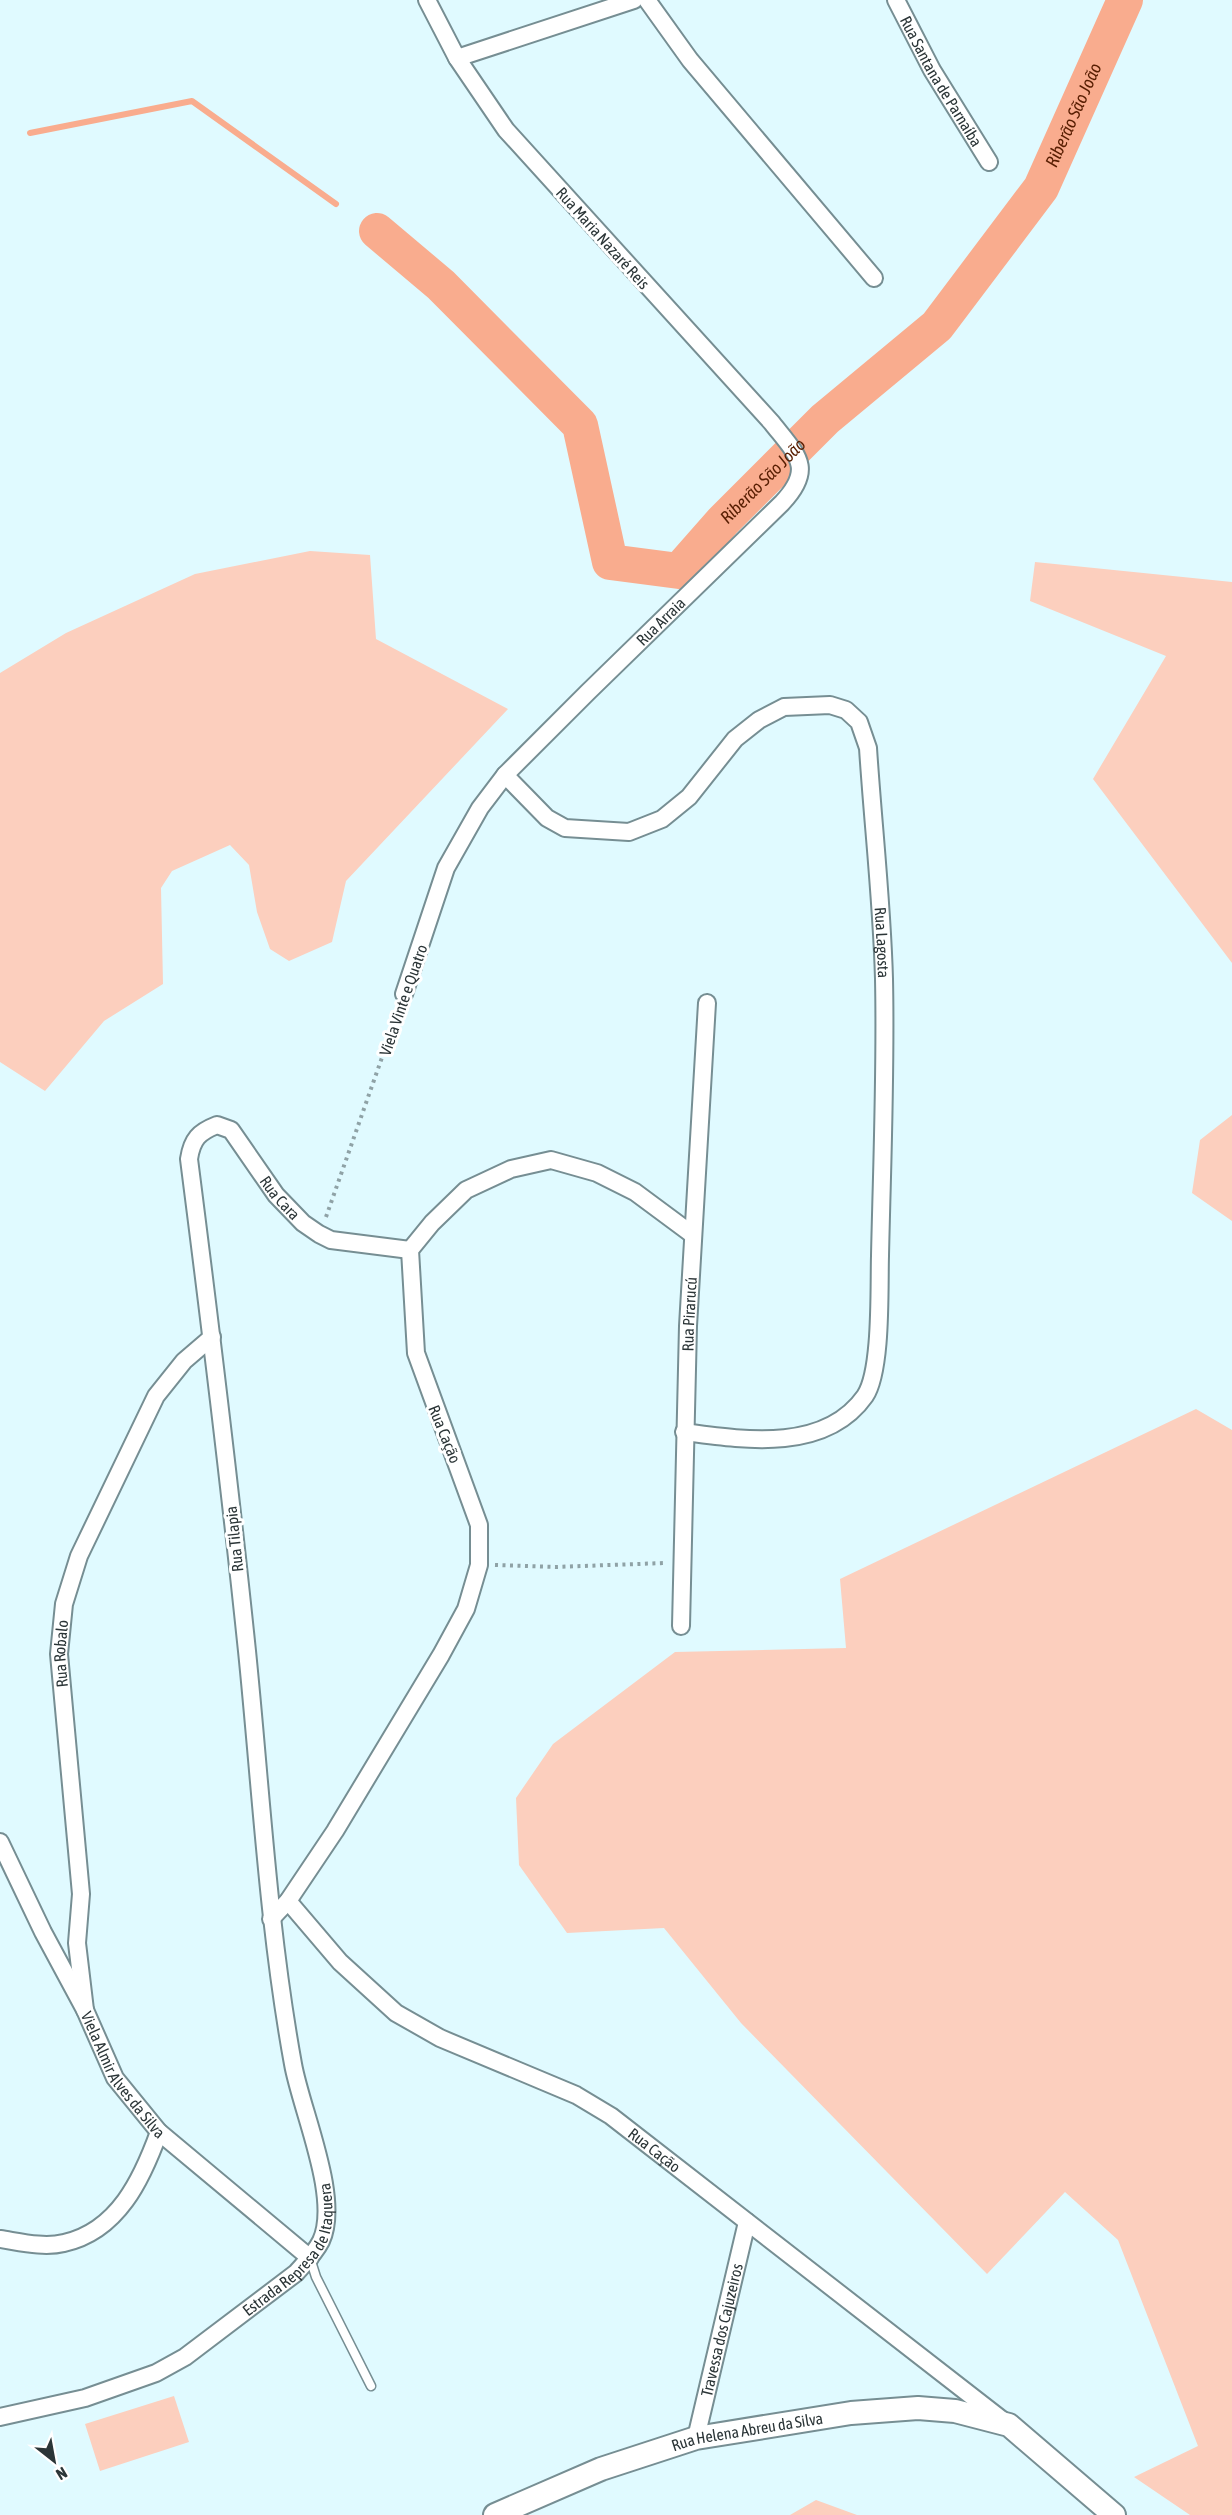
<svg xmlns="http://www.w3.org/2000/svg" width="1232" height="2515" viewBox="0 0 1232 2515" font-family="'Asap Condensed',sans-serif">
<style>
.green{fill:#fccfbe}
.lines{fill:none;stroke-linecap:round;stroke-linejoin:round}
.stream{stroke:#f9ac8e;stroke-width:6}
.river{stroke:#f9ac8e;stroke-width:36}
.lane-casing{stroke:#768e93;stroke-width:11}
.street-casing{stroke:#768e93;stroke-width:20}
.secondary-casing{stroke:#768e93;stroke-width:26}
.path{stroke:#8fa2a6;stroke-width:4;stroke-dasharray:3 4.5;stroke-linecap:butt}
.lane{stroke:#fff;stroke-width:8}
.street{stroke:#fff;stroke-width:16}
.secondary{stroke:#fff;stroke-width:22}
.labels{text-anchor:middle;stroke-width:6;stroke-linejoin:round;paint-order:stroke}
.street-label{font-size:16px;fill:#2b3537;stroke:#fff}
.water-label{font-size:18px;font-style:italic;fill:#581e02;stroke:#fff}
</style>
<rect width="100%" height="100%" fill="#e0faff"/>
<path class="green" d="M 310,551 L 370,555 L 376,639 L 508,709 L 346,881 L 332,942 L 289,961 L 270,949 L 257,912 L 249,865 L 230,845 L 172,871 L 161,888 L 163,984 L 104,1021 L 45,1091 L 0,1062 L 0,673 L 66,633 L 195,574 Z
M 1035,562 L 1232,582 L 1232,963 L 1093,779 L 1166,656 L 1030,601 Z
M 1232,1115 L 1232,1221 L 1192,1193 L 1200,1140 Z
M 1196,1409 L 1232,1430 L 1232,2515 L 1190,2515 L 1134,2477 L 1198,2446 L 1118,2240 L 1065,2192 L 987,2274 L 741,2023 L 664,1928 L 567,1933 L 519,1865 L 516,1798 L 553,1744 L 675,1652 L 846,1648 L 840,1579 Z
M 174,2396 L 189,2442 L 100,2471 L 85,2424 Z
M 816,2500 L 857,2515 L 790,2515 Z"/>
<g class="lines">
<path class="stream" d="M 30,133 L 192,101 L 336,204"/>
<path class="river" id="s1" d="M 377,231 L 441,285 L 580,425 L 610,562 L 679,571 L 723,521 L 825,419 L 937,326 L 1041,188 L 1125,0"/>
<g class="lane-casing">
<path id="lane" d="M 310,2258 L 316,2277 L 371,2386"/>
</g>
<g class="street-casing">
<g id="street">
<path d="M 647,0 L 690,60 L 874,278"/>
<path id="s2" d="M 896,0 L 932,70 L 989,162"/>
<path d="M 457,58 L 634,0"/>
<path id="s3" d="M 505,775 L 547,818 L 565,828 L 629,832 L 662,819 L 689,797 L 735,739 L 759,720 L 784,707 L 830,705 L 846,710 L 859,722 L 868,748 C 873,825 882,902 884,979 C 886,1071 882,1164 880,1256 C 879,1288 882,1371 865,1396 C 825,1453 743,1440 684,1432"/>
<path id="s4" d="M 404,994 L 446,868 L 480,808 L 505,775 L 588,692 L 782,503 C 815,468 797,455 772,423 L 506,130 L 457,58 L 427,0"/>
<path id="s5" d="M 681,1626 L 688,1326 L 707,1003"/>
<path id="s6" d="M 0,1842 L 43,1932 L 85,2010 L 115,2078 L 159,2132 L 310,2258"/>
<path id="s7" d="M 288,1901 L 340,1962 L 396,2013 L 440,2038 L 576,2095 L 611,2116 L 1001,2419"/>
<path d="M 271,1919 L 288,1901 L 335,1831 L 441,1655 L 466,1609 L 479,1565 L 479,1525 L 416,1353 L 410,1250 L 432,1223 L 466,1190 L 511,1169 L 551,1160 L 597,1173 L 635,1192 L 693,1235"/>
<path id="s8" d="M 85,2010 L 77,1943 L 81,1894 L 59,1654 L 64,1604 L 79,1556 L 156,1396 L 184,1361 L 212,1337"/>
<path d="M 0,2239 C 20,2242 44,2248 64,2243 C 118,2231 142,2179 159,2132"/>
<path id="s9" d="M 0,2417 L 85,2398 L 156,2373 L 185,2357 L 296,2273 C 305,2263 315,2253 321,2241 C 341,2198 301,2110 293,2064 C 268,1927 261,1789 247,1651 C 230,1487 210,1323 189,1159 C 192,1139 199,1132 217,1125 L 231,1130 L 276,1195 L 303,1223 L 319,1234 L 331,1240 L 410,1250"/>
<path id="s10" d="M 696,2438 L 747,2222"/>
</g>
</g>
<g class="secondary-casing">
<g id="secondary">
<path id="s11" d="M 495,2515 L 601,2469 L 696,2438 L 851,2413 L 918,2408 L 955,2411 L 1009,2425 L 1114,2515"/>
</g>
</g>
<path class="path" d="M 326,1217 L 399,1009
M 495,1565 L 555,1567 L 665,1563"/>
<use href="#lane" class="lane"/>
<use href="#street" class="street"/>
<use href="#secondary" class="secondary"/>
</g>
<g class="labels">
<g class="street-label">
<text dy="6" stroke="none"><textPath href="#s2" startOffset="93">Rua Santana de Parnaíba</textPath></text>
<text transform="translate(603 238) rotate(48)" y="6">Rua Maria Nazaré Reis</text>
<text dy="6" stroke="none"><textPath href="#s4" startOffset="462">Rua Arraia</textPath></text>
<text dy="6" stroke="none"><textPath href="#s3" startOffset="651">Rua Lagosta</textPath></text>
<text transform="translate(403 1000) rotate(-71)" y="6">Viela Vinte e Quatro</text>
<text dy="6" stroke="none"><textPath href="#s9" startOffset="1614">Rua Cara</textPath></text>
<text dy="6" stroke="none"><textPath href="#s5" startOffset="312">Rua Pirarucú</textPath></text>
<text transform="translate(445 1434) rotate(68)" y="6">Rua Cação</text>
<text transform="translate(234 1539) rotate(-96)" y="6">Rua Tilapia</text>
<text dy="6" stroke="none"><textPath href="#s8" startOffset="358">Rua Robalo</textPath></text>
<text dy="6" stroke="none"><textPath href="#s6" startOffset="264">Viela Almir Alves da Silva</textPath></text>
<text dy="6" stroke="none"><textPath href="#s7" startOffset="450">Rua Cação</textPath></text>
<text dy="6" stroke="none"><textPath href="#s9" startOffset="352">Estrada Represa de Itaquera</textPath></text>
<text dy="6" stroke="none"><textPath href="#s10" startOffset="111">Travessa dos Cajuzeiros</textPath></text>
<text dy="6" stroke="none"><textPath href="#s11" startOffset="267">Rua Helena Abreu da Silva</textPath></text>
</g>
<g class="water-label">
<text dy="6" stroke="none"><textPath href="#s1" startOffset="1100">Riberão São João</textPath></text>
<text dy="6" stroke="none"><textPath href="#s1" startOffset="614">Riberão São João</textPath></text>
</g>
</g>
<g transform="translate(54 2461) rotate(149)" stroke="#ffffff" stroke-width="4.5" paint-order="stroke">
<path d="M0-4.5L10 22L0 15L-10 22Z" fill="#2b3537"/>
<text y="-9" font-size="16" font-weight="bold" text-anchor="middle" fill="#2b3537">N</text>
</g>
</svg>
